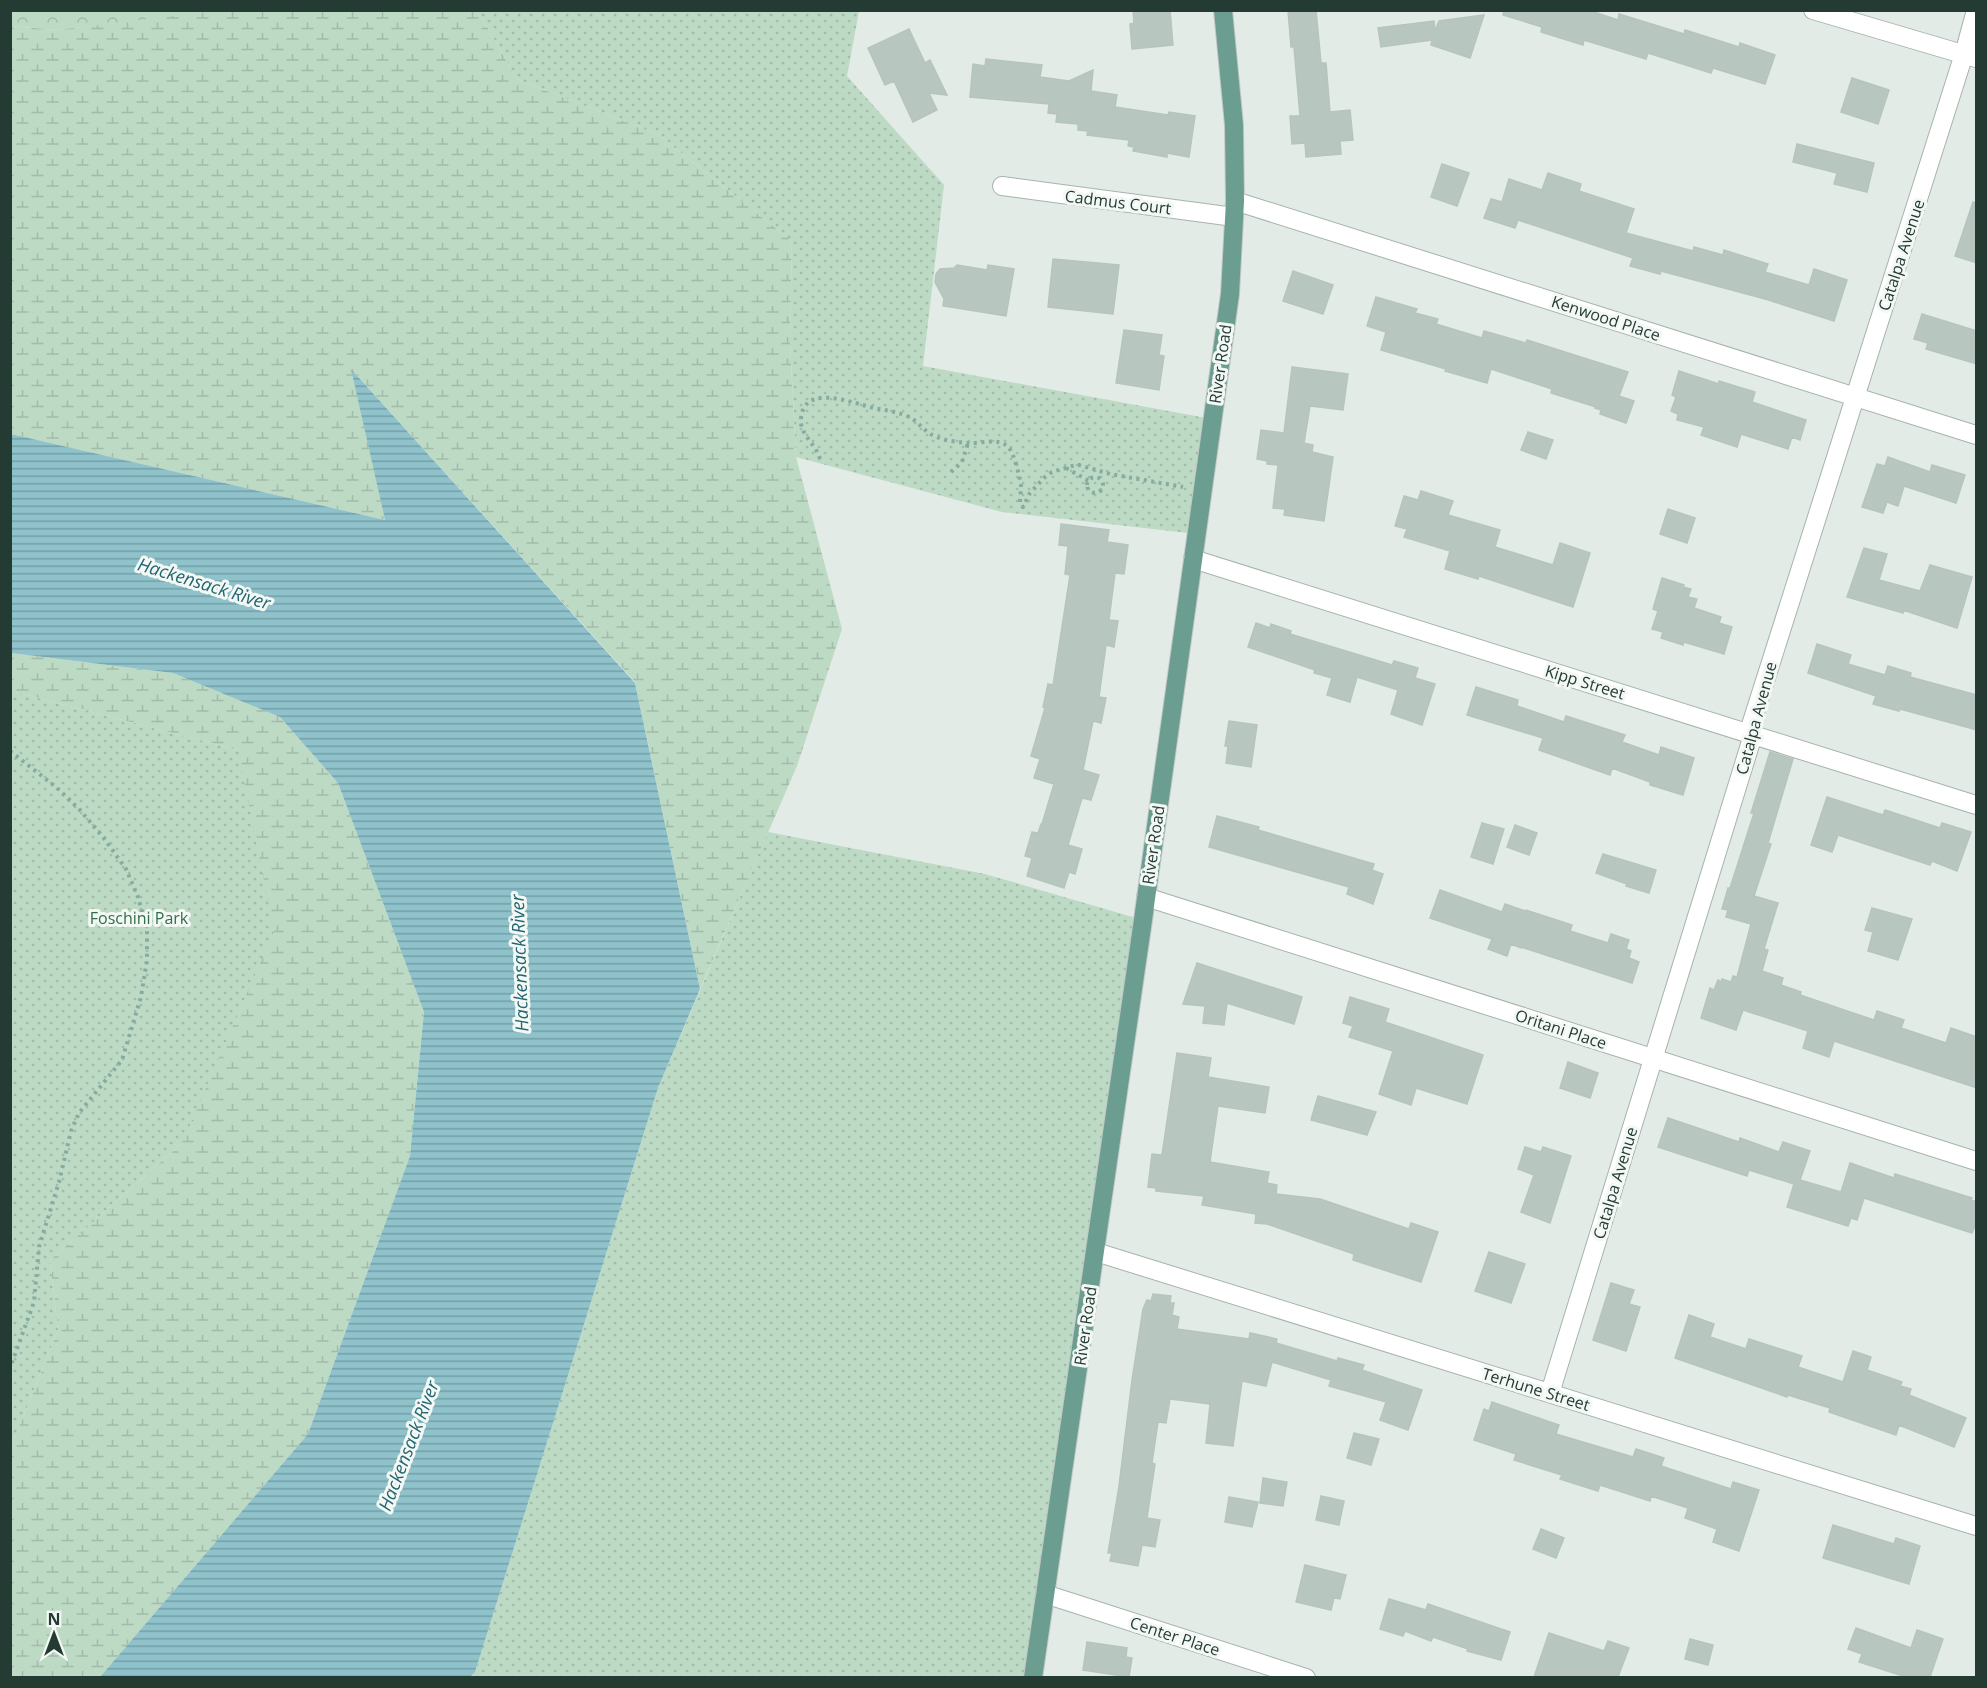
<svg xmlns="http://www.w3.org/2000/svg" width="1987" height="1688" viewBox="0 0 1987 1688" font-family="'Open Sans',sans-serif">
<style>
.forest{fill:url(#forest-crowns)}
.wetland{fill:url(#wetland-marsh)}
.park{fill:url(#park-dots)}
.water{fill:url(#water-rules)}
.building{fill:#b8c6c0;stroke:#b5c4be;stroke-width:1.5}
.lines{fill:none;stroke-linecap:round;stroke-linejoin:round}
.minor-casing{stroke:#a6b3ae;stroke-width:20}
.major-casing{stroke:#c2c8c6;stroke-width:20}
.path{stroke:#86aca0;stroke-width:4;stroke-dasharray:3 4.5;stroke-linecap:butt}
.minor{stroke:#fff;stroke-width:18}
.major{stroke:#6b9d90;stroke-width:18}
.labels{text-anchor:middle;stroke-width:6;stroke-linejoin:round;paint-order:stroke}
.street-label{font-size:16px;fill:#243b34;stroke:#f3f8f5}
.park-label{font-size:16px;fill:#326e49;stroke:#f3f8f5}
.water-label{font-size:18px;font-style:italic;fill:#236571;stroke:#f3f8f5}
</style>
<defs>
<pattern id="forest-crowns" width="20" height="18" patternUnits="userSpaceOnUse" patternTransform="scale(1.5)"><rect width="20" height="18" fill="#bddac5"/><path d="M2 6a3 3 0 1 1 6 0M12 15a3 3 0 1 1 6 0" fill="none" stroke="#a2bcaa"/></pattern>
<pattern id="wetland-marsh" width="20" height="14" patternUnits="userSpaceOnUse" patternTransform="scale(1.5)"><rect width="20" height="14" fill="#bddac5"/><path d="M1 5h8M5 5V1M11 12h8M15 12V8" fill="none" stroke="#a2bcaa"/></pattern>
<pattern id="park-dots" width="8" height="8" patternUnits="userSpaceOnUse" patternTransform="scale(1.5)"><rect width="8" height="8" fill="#bddac5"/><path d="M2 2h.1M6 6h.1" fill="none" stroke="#a2bcaa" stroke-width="1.8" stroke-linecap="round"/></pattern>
<pattern id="water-rules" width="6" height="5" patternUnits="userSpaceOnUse" patternTransform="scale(1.5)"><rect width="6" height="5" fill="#8fc2cb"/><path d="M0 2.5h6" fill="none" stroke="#759fa6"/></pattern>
</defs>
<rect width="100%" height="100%" fill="#e3ebe7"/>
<path class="forest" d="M 10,11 L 224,11 L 57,30 L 11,26 Z"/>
<path class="wetland" d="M 224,10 L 478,11 L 517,79 L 659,135 L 792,241 L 790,342 L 796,457 L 842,629 L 797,766 L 700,989 L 635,682 L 352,370 L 385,520 L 11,434 L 11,26 L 57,30 Z
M 11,653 L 173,673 L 280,717 L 338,783 L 424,1012 L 410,1156 L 308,1434 L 100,1677 L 11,1678 L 11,1447 L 58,1330 L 50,1260 L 182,1143 L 238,750 L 11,691 Z"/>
<path class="park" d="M 478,11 L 859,11 L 847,76 L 944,185 L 923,366 L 1212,419 L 1197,534 L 1002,512 L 796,457 L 790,342 L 792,241 L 659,135 L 517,79 Z
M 11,691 L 238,750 L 274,931 L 182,1143 L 50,1260 L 58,1330 L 11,1447 Z
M 768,832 L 985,874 L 1143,920 L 1033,1677 L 469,1678 L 475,1672 L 658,1088 Z"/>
<path class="water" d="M 351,369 L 635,683 L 700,989 L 658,1088 L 475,1672 L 469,1678 L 100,1677 L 308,1434 L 410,1156 L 424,1012 L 338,783 L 280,717 L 173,673 L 11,653 L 11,434 L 385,520 Z"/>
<path class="building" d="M 1133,10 L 1170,10 L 1173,45 L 1132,49 L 1130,24 L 1134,23 Z
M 1288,10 L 1316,10 L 1321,63 L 1326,63 L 1330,112 L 1350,110 L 1353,140 L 1340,141 L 1341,154 L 1306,157 L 1305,143 L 1292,144 L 1290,116 L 1300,116 L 1294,47 L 1291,47 Z
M 1504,10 L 1588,10 L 1618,20 L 1619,14 L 1684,34 L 1685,30 L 1739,47 L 1740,43 L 1775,55 L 1765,84 L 1713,68 L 1711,73 L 1648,53 L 1646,59 L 1584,40 L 1583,45 L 1541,32 L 1542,27 L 1503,15 Z
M 1484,15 L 1470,58 L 1431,45 L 1432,40 L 1381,47 L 1378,28 L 1434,21 L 1435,31 L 1439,21 Z
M 909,29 L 925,63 L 930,60 L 947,95 L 929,93 L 937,110 L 913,122 L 894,81 L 885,85 L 868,48 Z
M 986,59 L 1042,65 L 1040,77 L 1069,81 L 1093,70 L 1091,91 L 1117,95 L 1115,107 L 1168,115 L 1169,112 L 1195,116 L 1189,157 L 1167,153 L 1167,157 L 1133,151 L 1134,147 L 1128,146 L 1129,140 L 1087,135 L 1088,131 L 1078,130 L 1078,124 L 1056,122 L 1057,114 L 1048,113 L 1049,104 L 970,97 L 973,64 L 985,66 Z
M 1852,78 L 1889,90 L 1878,124 L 1841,112 Z
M 1797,144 L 1874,163 L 1867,192 L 1834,184 L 1837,173 L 1793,162 Z
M 1442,164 L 1469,173 L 1457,206 L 1431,197 Z
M 1548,173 L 1581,184 L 1579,191 L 1634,209 L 1626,233 L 1693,251 L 1694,247 L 1723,255 L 1724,250 L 1768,264 L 1765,272 L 1809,285 L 1814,269 L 1847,280 L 1834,321 L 1765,299 L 1661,271 L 1660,274 L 1630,266 L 1633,258 L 1518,220 L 1515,228 L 1484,218 L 1491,199 L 1502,202 L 1509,179 L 1542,190 Z
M 1973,202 L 1977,203 L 1977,263 L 1955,256 Z
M 1053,259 L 1119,265 L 1113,314 L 1048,307 Z
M 957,265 L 987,270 L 988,265 L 1014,269 L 1006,316 L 943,306 L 944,299 L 935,282 L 936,274 L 940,269 L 954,268 Z
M 1293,271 L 1333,285 L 1323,314 L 1283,301 Z
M 1376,297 L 1417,309 L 1415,313 L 1438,319 L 1436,324 L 1482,338 L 1484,331 L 1526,343 L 1527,340 L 1628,372 L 1619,396 L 1634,401 L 1626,423 L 1600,414 L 1601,410 L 1595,408 L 1596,407 L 1551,393 L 1552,389 L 1491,369 L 1487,383 L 1445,371 L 1446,369 L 1381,350 L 1386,332 L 1367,326 Z
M 1922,314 L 1977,331 L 1977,364 L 1926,349 L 1928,343 L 1914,339 Z
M 1124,330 L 1162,335 L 1159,355 L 1164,356 L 1159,390 L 1116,383 Z
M 1292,367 L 1348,374 L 1343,410 L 1310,406 L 1304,443 L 1313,445 L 1312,452 L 1333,457 L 1324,521 L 1284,515 L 1285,509 L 1273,508 L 1278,465 L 1267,464 L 1267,461 L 1257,459 L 1261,430 L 1284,433 Z
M 1679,371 L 1719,384 L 1719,381 L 1755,392 L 1752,402 L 1806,420 L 1800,440 L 1792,437 L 1788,449 L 1741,434 L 1737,447 L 1701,435 L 1704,427 L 1677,420 L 1678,414 L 1671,411 L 1676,397 L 1672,395 Z
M 1528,432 L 1553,440 L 1546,459 L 1521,450 Z
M 1888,457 L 1930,472 L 1932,465 L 1965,475 L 1956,503 L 1904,486 L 1898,506 L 1887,502 L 1883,513 L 1862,507 L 1877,464 L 1885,466 Z
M 1421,491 L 1453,501 L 1448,515 L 1500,530 L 1495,547 L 1553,565 L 1560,543 L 1590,553 L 1573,607 L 1479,576 L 1478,579 L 1445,569 L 1450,551 L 1404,537 L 1407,529 L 1395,526 L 1404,496 L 1418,500 Z
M 1668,509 L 1695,518 L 1687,543 L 1660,534 Z
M 1061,524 L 1109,530 L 1107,542 L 1128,545 L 1124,574 L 1115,573 L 1109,620 L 1118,621 L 1114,647 L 1106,645 L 1099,697 L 1106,698 L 1101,723 L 1093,721 L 1083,770 L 1099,775 L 1091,800 L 1082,798 L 1068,845 L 1082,849 L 1075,874 L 1069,872 L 1064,888 L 1027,876 L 1032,858 L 1025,856 L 1032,832 L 1038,833 L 1041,824 L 1042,824 L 1054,784 L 1034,778 L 1040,759 L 1031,756 L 1045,708 L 1043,707 L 1048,684 L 1053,685 L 1070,575 L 1065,574 L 1068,546 L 1059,545 Z
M 1864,548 L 1887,554 L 1879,580 L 1920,591 L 1930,565 L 1972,577 L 1957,628 L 1903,610 L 1903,613 L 1847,597 Z
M 1662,578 L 1684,585 L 1683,587 L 1691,589 L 1688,597 L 1697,599 L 1694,608 L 1721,617 L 1719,623 L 1732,627 L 1724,654 L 1684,642 L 1683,645 L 1661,638 L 1663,632 L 1652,629 L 1658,611 L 1653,609 Z
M 1256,623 L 1270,628 L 1271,624 L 1291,631 L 1290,634 L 1392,665 L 1394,661 L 1418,668 L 1415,678 L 1435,684 L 1422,725 L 1391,714 L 1398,690 L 1357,677 L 1350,702 L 1327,695 L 1332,678 L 1314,673 L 1315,670 L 1248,647 Z
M 1817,644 L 1851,655 L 1848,664 L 1885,675 L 1888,666 L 1911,673 L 1910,677 L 1977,695 L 1977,730 L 1900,709 L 1899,711 L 1873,704 L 1876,696 L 1808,673 Z
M 1476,687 L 1518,700 L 1517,706 L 1564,722 L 1566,716 L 1625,735 L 1622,742 L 1659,755 L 1661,747 L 1694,758 L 1683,795 L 1650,785 L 1650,782 L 1612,768 L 1610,775 L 1539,750 L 1543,738 L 1467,715 Z
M 1229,721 L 1257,725 L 1251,767 L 1226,763 L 1228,746 L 1225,746 Z
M 1770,752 L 1793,759 L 1768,843 L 1771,844 L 1754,896 L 1778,903 L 1764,949 L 1768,950 L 1762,971 L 1783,978 L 1781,985 L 1801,992 L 1800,995 L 1874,1020 L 1877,1011 L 1904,1020 L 1901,1028 L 1946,1043 L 1951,1028 L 1977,1037 L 1977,1088 L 1834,1041 L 1829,1057 L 1803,1048 L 1808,1031 L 1743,1010 L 1736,1030 L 1701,1018 L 1710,988 L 1714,990 L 1718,980 L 1721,982 L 1722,979 L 1731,982 L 1733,976 L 1737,977 L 1751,924 L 1726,917 L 1728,910 L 1722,909 L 1728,888 L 1730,888 L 1754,813 L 1751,813 Z
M 1827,797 L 1883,815 L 1885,810 L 1940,828 L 1942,823 L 1971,832 L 1957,871 L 1932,861 L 1930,865 L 1838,835 L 1832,852 L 1811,845 Z
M 1217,816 L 1259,827 L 1258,830 L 1374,864 L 1372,870 L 1383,874 L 1373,904 L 1347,894 L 1349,887 L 1209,847 Z
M 1482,823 L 1504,829 L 1493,864 L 1471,857 Z
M 1515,825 L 1537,833 L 1529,855 L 1507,847 Z
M 1603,854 L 1656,870 L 1649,893 L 1626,886 L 1627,884 L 1596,873 Z
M 1440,890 L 1502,912 L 1505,904 L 1525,911 L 1526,910 L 1572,925 L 1570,931 L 1608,943 L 1611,934 L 1629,940 L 1626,949 L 1631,951 L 1629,958 L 1639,962 L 1632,983 L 1521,947 L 1521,948 L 1511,944 L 1507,956 L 1488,949 L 1492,939 L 1430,918 Z
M 1872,908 L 1912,919 L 1898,960 L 1868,951 L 1873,932 L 1865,930 Z
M 1197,963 L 1302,997 L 1294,1024 L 1227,1003 L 1224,1025 L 1203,1023 L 1205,1006 L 1183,1004 Z
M 1350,997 L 1389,1009 L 1385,1022 L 1483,1055 L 1467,1104 L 1416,1088 L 1411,1105 L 1379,1094 L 1393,1051 L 1349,1037 L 1353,1026 L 1343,1023 Z
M 1177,1053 L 1211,1058 L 1208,1077 L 1269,1087 L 1265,1113 L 1218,1106 L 1210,1162 L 1269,1172 L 1267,1183 L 1277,1185 L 1276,1194 L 1320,1199 L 1409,1229 L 1411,1223 L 1438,1232 L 1421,1282 L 1353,1260 L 1354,1254 L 1267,1224 L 1255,1223 L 1256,1214 L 1202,1205 L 1204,1196 L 1156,1191 L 1156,1188 L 1148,1187 L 1152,1154 L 1162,1155 Z
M 1568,1062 L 1598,1073 L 1590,1098 L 1560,1088 Z
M 1318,1096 L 1376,1112 L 1367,1135 L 1311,1120 Z
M 1668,1118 L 1739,1142 L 1740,1138 L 1779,1152 L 1783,1142 L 1810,1151 L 1800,1180 L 1841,1192 L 1850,1163 L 1894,1178 L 1895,1174 L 1972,1198 L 1971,1200 L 1977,1202 L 1977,1221 L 1972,1233 L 1864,1198 L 1857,1220 L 1851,1218 L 1848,1226 L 1787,1207 L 1794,1184 L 1749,1170 L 1747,1176 L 1658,1147 Z
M 1525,1147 L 1541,1152 L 1543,1147 L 1571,1156 L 1550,1223 L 1521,1212 L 1534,1175 L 1518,1169 Z
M 1489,1252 L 1525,1264 L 1511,1303 L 1475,1291 Z
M 1611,1283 L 1634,1290 L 1629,1304 L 1640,1307 L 1626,1351 L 1593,1340 Z
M 1153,1294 L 1171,1296 L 1170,1303 L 1174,1303 L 1172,1315 L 1179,1317 L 1177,1329 L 1249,1339 L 1250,1333 L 1277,1339 L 1276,1343 L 1337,1361 L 1338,1358 L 1364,1365 L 1362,1370 L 1422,1390 L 1408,1430 L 1380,1420 L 1386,1402 L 1329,1386 L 1331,1380 L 1272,1362 L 1266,1386 L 1242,1381 L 1233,1446 L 1206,1443 L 1210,1404 L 1170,1399 L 1166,1423 L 1158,1422 L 1152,1463 L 1155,1464 L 1147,1518 L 1160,1520 L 1155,1547 L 1142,1545 L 1138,1566 L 1110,1561 L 1112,1553 L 1108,1553 L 1119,1486 L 1132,1380 L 1143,1309 L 1147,1300 L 1151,1301 Z
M 1689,1315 L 1714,1324 L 1710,1337 L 1746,1349 L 1749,1339 L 1802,1356 L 1798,1367 L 1843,1382 L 1853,1351 L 1871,1357 L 1867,1370 L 1902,1382 L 1900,1386 L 1911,1389 L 1909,1395 L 1966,1418 L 1954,1447 L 1899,1425 L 1896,1435 L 1829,1412 L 1830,1408 L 1788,1395 L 1787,1397 L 1675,1358 Z
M 1492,1402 L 1559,1425 L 1556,1434 L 1633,1457 L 1636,1449 L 1664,1458 L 1661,1466 L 1731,1489 L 1733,1482 L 1759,1490 L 1739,1551 L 1713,1542 L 1717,1529 L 1685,1518 L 1688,1508 L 1651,1496 L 1650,1501 L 1600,1485 L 1598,1491 L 1560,1479 L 1562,1475 L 1514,1460 L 1516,1454 L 1474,1440 L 1484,1409 L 1489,1411 Z
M 1354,1433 L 1379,1439 L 1371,1465 L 1347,1458 Z
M 1263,1478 L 1287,1482 L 1283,1506 L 1260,1503 Z
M 1321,1496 L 1344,1501 L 1339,1525 L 1316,1520 Z
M 1229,1497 L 1258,1502 L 1252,1527 L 1225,1522 Z
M 1833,1525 L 1894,1544 L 1896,1538 L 1920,1546 L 1909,1584 L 1823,1558 Z
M 1541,1529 L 1564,1538 L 1556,1558 L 1533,1549 Z
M 1305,1565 L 1346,1575 L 1340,1599 L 1334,1598 L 1331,1610 L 1296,1602 Z
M 1389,1599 L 1426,1610 L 1428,1604 L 1510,1632 L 1501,1660 L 1467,1651 L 1468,1649 L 1433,1637 L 1431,1641 L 1405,1631 L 1403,1636 L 1380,1629 Z
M 1856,1628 L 1911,1648 L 1917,1630 L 1943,1639 L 1930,1677 L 1906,1677 L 1859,1662 L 1862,1654 L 1848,1649 Z
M 1549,1633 L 1604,1651 L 1608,1641 L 1629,1648 L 1618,1677 L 1534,1677 Z
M 1690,1639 L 1713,1645 L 1708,1665 L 1685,1659 Z
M 1087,1642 L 1127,1648 L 1126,1657 L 1132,1658 L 1129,1677 L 1083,1670 Z"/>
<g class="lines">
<g class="minor-casing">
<path id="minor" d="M 1813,10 L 1976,58
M 1002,186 L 1234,217
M 1235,201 L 1976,435
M 1193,559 L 1976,805
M 1146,897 L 1976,1161
M 1096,1252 L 1976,1526
M 1550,1393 L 1753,735 L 1751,725 L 1964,54 L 1976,10
M 1045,1594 L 1306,1678"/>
</g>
<g class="major-casing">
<path id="major" d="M 1033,1678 L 1143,920 L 1230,294 L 1235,201 L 1234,125 L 1223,10"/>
</g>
<path class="path" d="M 820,459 C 816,444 799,434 801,418 C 804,386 844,400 863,405 C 877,410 893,410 907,416 C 919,421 924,433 937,437 C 946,441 958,442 968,443 C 980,444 999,437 1008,447 C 1014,452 1020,478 1021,486 C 1021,492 1020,498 1020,504 L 1023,507 L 1030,493 L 1045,477 L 1052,472 L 1072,466 L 1079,465 L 1110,474 L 1183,487
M 1066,468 L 1089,481
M 951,472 L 962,462 L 968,443
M1087 485a8 8 0 1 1 16 0a8 8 0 1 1-16 0Z
M 10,751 L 56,787 L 80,810 L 103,837 L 126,869 L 138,897 L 147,930 L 147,960 L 141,997 L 122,1060 L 79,1113 L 71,1131 L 59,1182 L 39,1247 L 34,1302 L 10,1368"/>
<use href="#minor" class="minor"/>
<use href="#major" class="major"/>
</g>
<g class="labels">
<g class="street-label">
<text transform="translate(1118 202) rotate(7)" y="6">Cadmus Court</text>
<text transform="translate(1901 255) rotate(-72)" y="6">Catalpa Avenue</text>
<text transform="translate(1606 318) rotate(18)" y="6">Kenwood Place</text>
<text transform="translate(1220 364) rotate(-82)" y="6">River Road</text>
<text transform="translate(1585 682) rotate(17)" y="6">Kipp Street</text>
<text transform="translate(1756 718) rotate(-75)" y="6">Catalpa Avenue</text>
<text transform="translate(1153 845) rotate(-82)" y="6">River Road</text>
<text transform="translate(1561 1029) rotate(18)" y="6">Oritani Place</text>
<text transform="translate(1615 1183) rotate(-73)" y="6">Catalpa Avenue</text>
<text transform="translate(1085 1326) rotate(-82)" y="6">River Road</text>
<text transform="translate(1536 1389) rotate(17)" y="6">Terhune Street</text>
<text transform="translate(1175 1636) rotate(18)" y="6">Center Place</text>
</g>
<g class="park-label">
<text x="139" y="924">Foschini Park</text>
</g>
<g class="water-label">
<text transform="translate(204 584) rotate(17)" y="6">Hackensack River</text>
<text transform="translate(520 963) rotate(-92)" y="6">Hackensack River</text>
<text transform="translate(409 1446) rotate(-69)" y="6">Hackensack River</text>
</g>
</g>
<rect width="1987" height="1688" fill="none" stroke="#243b34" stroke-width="24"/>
<g transform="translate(54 1634)" stroke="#f3f8f5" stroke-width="4.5" paint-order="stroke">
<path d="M0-4.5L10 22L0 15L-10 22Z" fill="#243b34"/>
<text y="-9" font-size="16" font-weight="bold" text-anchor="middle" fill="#243b34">N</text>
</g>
</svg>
